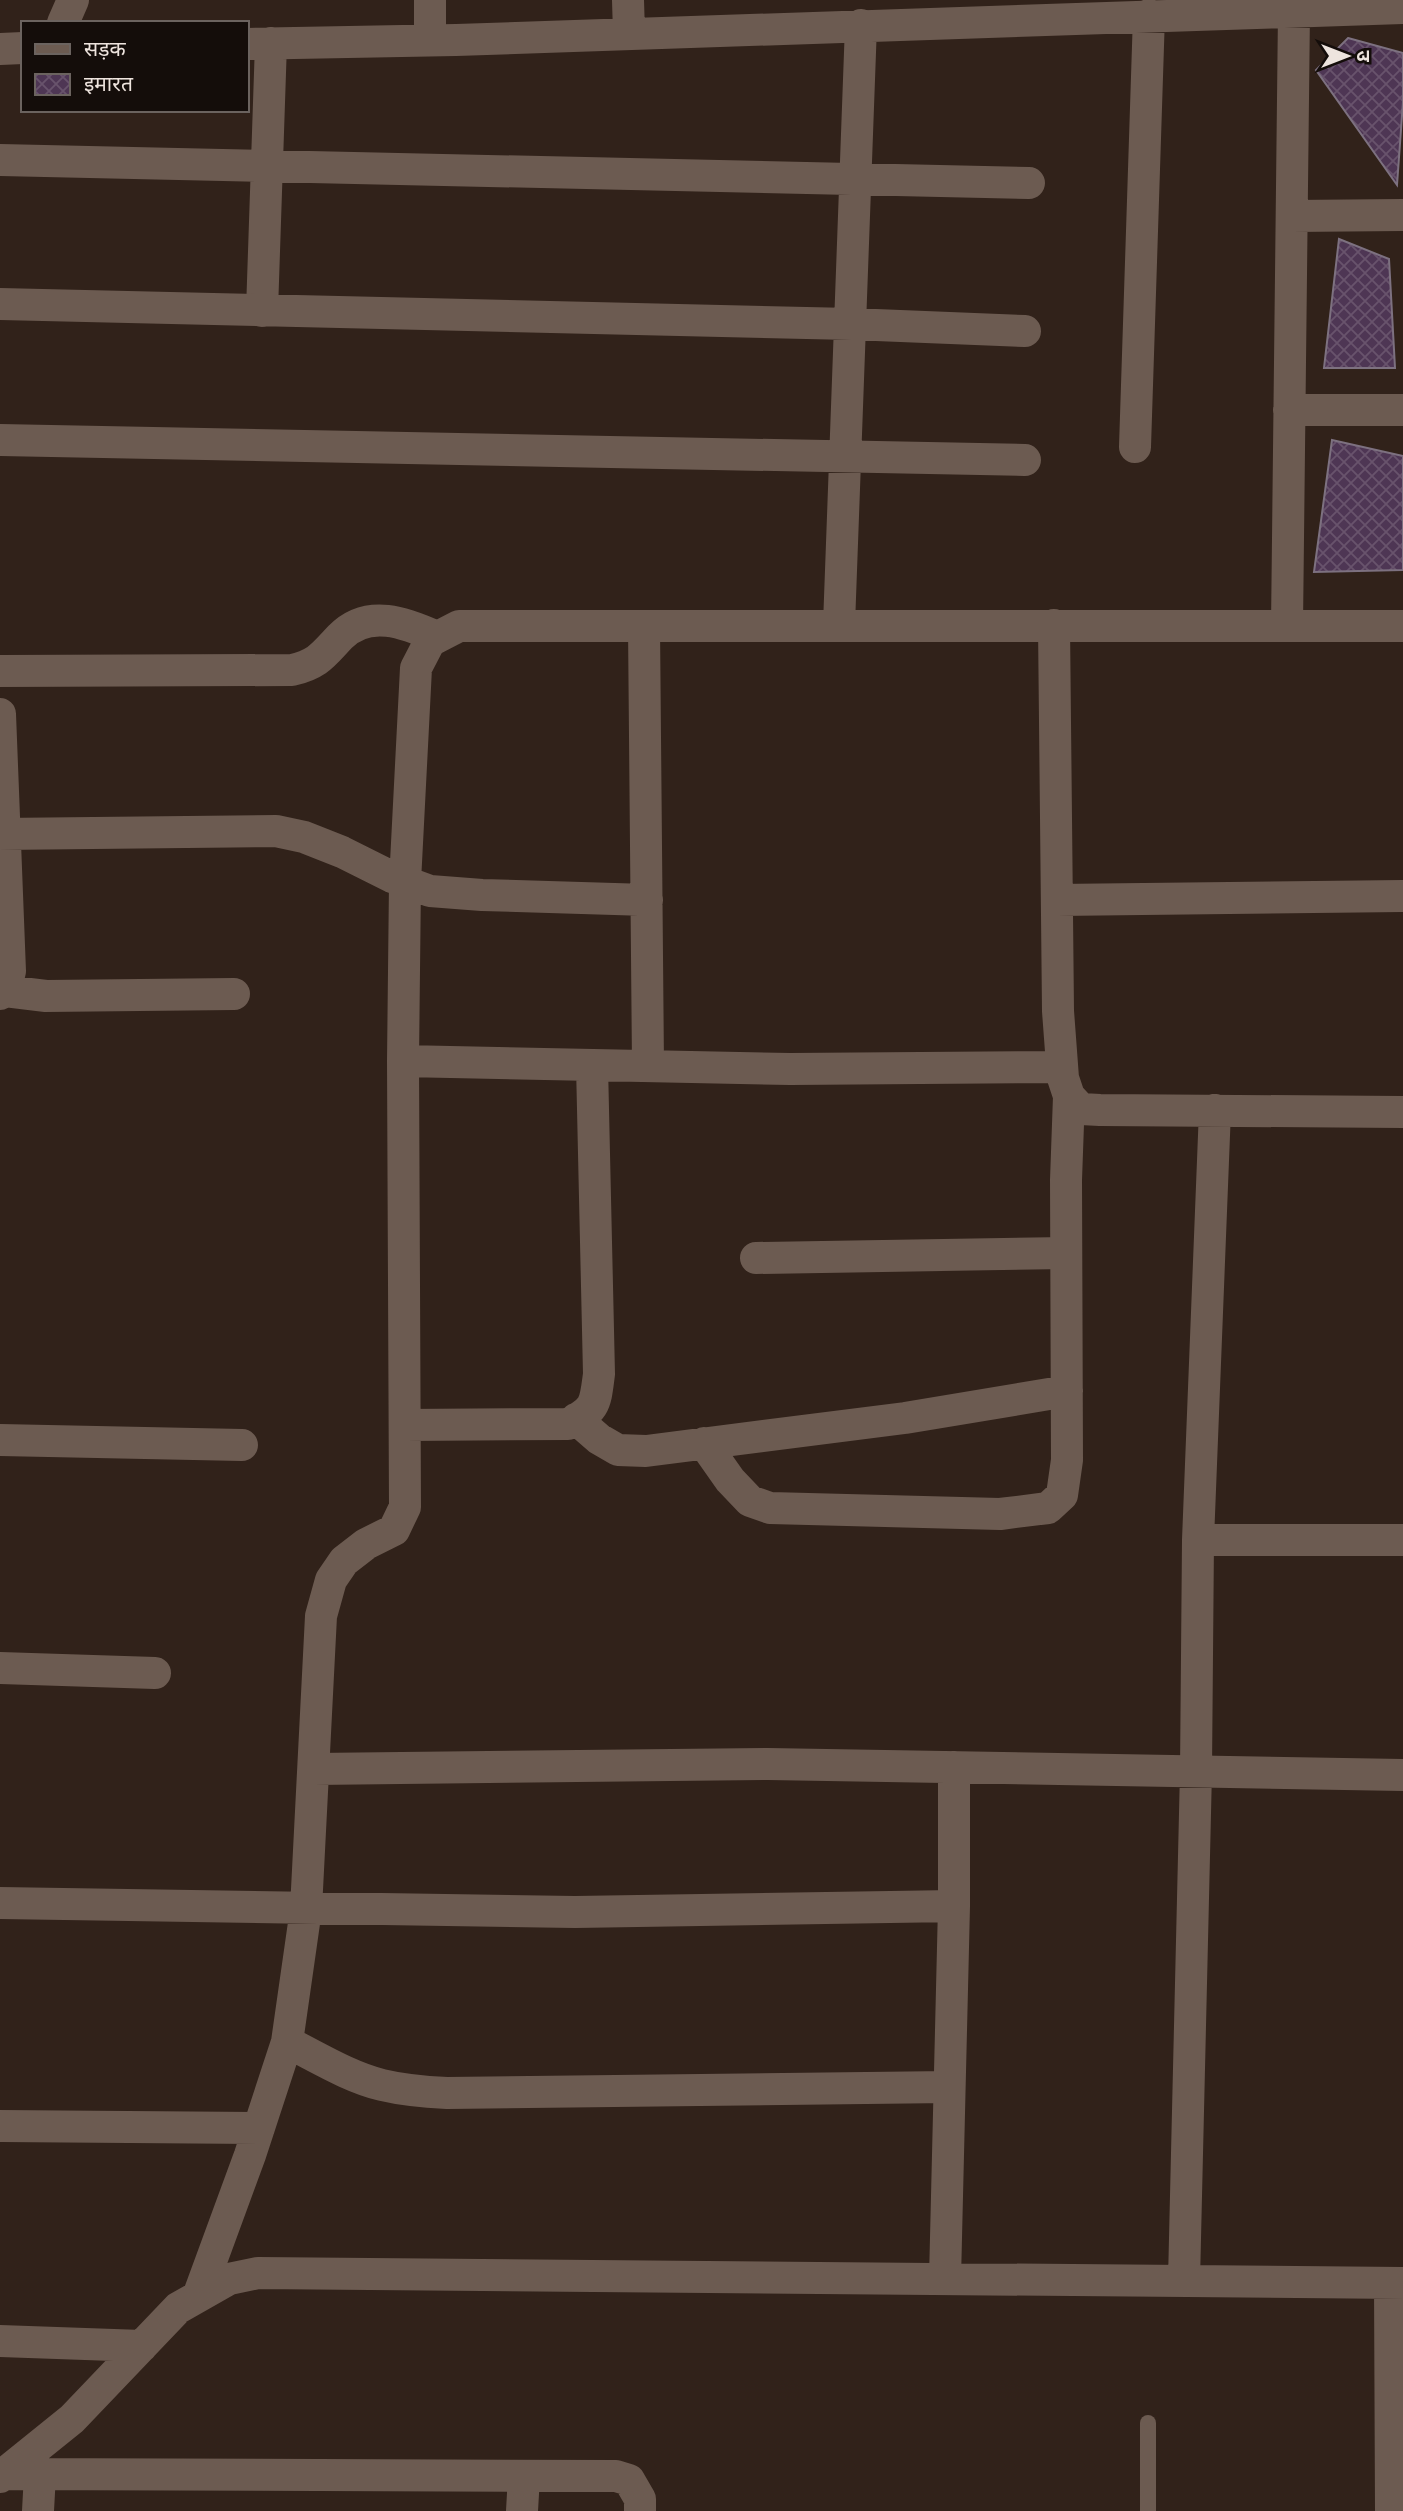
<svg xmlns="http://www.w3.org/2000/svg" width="1403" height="2511" viewBox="0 0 1403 2511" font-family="Ubuntu,'Noto Sans Devanagari',sans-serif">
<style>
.building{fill:url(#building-cross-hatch);stroke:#7d7180;stroke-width:2}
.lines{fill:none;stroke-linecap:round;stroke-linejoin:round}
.service{stroke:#6c5b51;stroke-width:16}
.minor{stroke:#6c5b51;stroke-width:32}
</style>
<defs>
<pattern id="building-cross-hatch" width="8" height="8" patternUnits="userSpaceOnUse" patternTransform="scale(1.75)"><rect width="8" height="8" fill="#4e3654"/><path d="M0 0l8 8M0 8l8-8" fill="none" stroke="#68536c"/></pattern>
</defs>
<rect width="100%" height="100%" fill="#31221a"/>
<path class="building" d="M 1348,38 L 1403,53 L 1403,102 L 1397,185 L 1316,70 Z
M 1339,239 L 1389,259 L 1395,368 L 1324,368 Z
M 1332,440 L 1403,456 L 1403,570 L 1314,572 Z"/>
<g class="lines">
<path class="service" d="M 1148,2511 L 1148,2423"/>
<path class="minor" d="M 628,0 L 629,33
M 63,23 L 73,0
M 430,40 L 430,0
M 247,44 L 456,40 L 1403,8
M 0,49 L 23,48
M 0,160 L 1029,183
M 1292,216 L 1403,215
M 0,304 L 851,324 L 1025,331
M 262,311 L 271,43
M 1289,410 L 1403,410
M 0,440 L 1025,460
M 1135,447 L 1149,15
M 839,625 L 861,25
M 1054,625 L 1058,1011 L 1063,1078 L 1069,1096 L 1081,1109 L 1100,1110 L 1403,1112
M 644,626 L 648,1066
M 1287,626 L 1294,11
M 0,671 L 292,670 C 318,664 323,655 340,637 C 368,608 406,623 437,637
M 0,714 L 10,971 L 5,991 L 0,994
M 0,834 L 276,831 L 304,837 L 342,852 L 392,877 L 430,891 L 482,895 L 647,900
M 1057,900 L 1403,896
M 5,991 L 46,996 L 234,994
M 403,1061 L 790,1069 L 1062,1067
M 756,1258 L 1066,1253
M 576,1419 L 599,1439 L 618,1450 L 646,1451 L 905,1418 L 1067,1391
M 405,1425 L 568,1424 C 596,1409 595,1405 599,1374 L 592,1065
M 0,1440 L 242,1445
M 704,1443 L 730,1480 L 750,1501 L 770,1508 L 1000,1514 L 1048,1508 L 1062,1495 L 1067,1460 L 1066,1180 L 1069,1096
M 1198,1540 L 1403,1540
M 0,1668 L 155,1673
M 314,1769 L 768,1764 L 1403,1775
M 0,1903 L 575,1912 L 954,1906
M 287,2042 C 317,2057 349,2077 382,2085 C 403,2090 425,2092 447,2093 L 949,2087
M 0,2126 L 259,2128
M 945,2279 L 954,1906 L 954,1767
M 1184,2281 L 1196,1771 L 1198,1540 L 1215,1110
M 1390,2283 L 1391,2511
M 199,2294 L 250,2155 L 287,2042 L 306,1909 L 321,1616 L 331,1580 L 344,1561 L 366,1544 L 394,1530 L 405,1507 L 403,1061 L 405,882 L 416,668 L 430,641 L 459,626 L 1403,626
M 0,2341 L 142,2346
M 3,2474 L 616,2476 L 629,2480 L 640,2499 L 640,2511
M 0,2477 L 72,2419 L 178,2308 L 229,2279 L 258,2273 L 1403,2283
M 38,2511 L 40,2474
M 522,2511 L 524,2476"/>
</g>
<rect x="21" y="21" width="228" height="91" fill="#140d0a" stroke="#6b635f" stroke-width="2"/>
<rect x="35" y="44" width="35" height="10" fill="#6c5b51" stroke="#6b635f" stroke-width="2"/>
<text x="84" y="56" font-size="21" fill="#eee4de">सड़क</text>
<rect x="35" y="74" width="35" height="21" fill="url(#building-cross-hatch)" stroke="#6b635f" stroke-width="2"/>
<text x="84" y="91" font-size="21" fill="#eee4de">इमारत</text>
<g transform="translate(1347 56) rotate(90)" stroke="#140d0a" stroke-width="5" paint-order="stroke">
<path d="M0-5L12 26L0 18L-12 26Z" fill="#eee4de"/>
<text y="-10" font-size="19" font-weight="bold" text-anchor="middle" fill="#eee4de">उ</text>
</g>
</svg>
